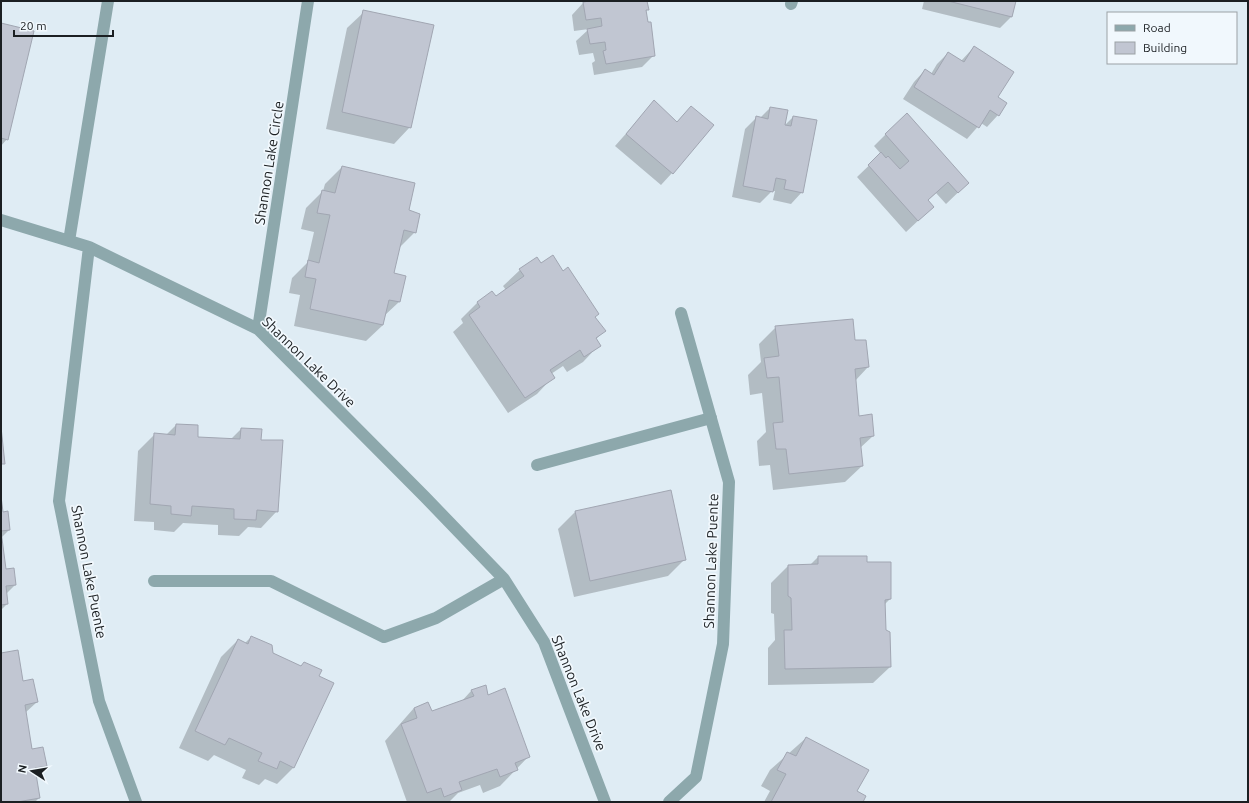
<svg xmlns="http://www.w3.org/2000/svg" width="1249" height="803" viewBox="0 0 1249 803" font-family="Ubuntu,sans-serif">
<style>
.shadow{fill:#0003}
.building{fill:#c1c6d2;stroke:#a1a6b2}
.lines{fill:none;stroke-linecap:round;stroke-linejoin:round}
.service{stroke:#8da8ac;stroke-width:12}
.minor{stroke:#8da8ac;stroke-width:12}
.labels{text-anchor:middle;stroke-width:3.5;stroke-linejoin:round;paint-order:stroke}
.street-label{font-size:14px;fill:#1b1f22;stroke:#f1f8fd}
</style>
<rect width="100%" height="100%" fill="#dfecf4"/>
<path class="shadow" d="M 596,1 L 646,1 L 648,9 L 645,12 L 653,56 L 642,67 L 594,75 L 592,63 L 595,61 L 593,53 L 579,55 L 576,41 L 589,29 L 574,31 L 572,15 L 583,3 Z
M 924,1 L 1015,1 L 1012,16 L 1000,28 L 922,9 Z
M 364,12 L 410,127 L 394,144 L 326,129 L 347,28 Z
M 1,24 L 7,139 L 1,146 Z
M 974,47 L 997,98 L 998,115 L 987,127 L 981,123 L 967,139 L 903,99 L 914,82 L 925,70 L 931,74 L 937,64 L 948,53 L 961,61 Z
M 654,102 L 676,123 L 691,107 L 672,173 L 661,185 L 615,146 Z
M 770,108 L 784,126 L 793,117 L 802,192 L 791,204 L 773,200 L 775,191 L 772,191 L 760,203 L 732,197 L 745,129 L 756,118 L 760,118 Z
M 886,134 L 968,183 L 946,204 L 936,193 L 927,201 L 921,218 L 906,232 L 857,177 L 881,154 L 874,146 Z
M 342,167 L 408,211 L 415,232 L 399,248 L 393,274 L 405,277 L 399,302 L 384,316 L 383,325 L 366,341 L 294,326 L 300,295 L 289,293 L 292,278 L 307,263 L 314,232 L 301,229 L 306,208 L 323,191 L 325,184 Z
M 536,259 L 594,317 L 604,331 L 595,340 L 599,345 L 583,362 L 567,372 L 563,366 L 551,374 L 553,377 L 537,394 L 508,413 L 453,332 L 463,323 L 461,319 L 477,303 L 492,292 L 495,297 L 506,290 L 503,286 L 520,270 Z
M 776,327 L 854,341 L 868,367 L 855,381 L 858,417 L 873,436 L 860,448 L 862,466 L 845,482 L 773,490 L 770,465 L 759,466 L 757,441 L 766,432 L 762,393 L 750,395 L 748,375 L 761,362 L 759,344 Z
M 176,425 L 196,438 L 230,440 L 241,429 L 260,441 L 277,511 L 261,528 L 248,527 L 239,536 L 218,535 L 218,525 L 183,523 L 174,532 L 154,530 L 154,522 L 134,521 L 138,451 L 155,434 L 166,435 Z
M 670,491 L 685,559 L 668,576 L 574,597 L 558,529 L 575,512 Z
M 1,504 L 2,513 L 9,530 L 1,538 L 5,570 L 15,585 L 6,594 L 7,604 L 1,610 Z
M 818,557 L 866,557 L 866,563 L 890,599 L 884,605 L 885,630 L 890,667 L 873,683 L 768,685 L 768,648 L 775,640 L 774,614 L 771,613 L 771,583 L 788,566 L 810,565 Z
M 251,637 L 273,653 L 300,667 L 304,663 L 318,676 L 294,767 L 277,784 L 265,779 L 259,785 L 242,778 L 246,770 L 214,755 L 208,761 L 179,748 L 221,657 L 238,640 L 245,643 Z
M 1,654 L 37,702 L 25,713 L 32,750 L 46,765 L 35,776 L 39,798 L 35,802 L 1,802 Z
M 485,686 L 488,696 L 529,756 L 500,786 L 483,793 L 480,785 L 458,793 L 449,802 L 407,802 L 385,741 L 414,708 L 432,713 L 461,702 L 471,691 Z
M 806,738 L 856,792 L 862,802 L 764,802 L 770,791 L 761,786 L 770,770 Z"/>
<path class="building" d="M 590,1 L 647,1 L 649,10 L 646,10 L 648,22 L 651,22 L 655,56 L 606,64 L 603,51 L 606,50 L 605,42 L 590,44 L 587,29 L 602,26 L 601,18 L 586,20 L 583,2 Z
M 948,1 L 1016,1 L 1012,17 Z
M 363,10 L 434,25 L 411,128 L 342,112 Z
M 1,23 L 34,31 L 8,140 L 1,138 Z
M 974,46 L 1014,72 L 998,97 L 1007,103 L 999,116 L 990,110 L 979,128 L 914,87 L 925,69 L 934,75 L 948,52 L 964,62 Z
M 654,100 L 677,122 L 691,106 L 714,125 L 673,174 L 626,134 Z
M 770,107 L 788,110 L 785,125 L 791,126 L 793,116 L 817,120 L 803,193 L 784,189 L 786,180 L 776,178 L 773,192 L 743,186 L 756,116 L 768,119 Z
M 907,113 L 969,183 L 958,193 L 948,182 L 928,200 L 934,207 L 918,221 L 868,165 L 881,152 L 886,158 L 888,156 L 900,169 L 909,161 L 885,134 Z
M 342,166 L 415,183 L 409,210 L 420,214 L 416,233 L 404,230 L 394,273 L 406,276 L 400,302 L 389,300 L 383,325 L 310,309 L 316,279 L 305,277 L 308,260 L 319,263 L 330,215 L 317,213 L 322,190 L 335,193 Z
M 553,255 L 563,271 L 568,267 L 599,314 L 595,317 L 606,331 L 596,338 L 601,346 L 584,357 L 580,350 L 550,370 L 555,378 L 525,398 L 469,315 L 480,307 L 477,302 L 492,291 L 496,296 L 524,276 L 519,269 L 537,257 L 541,263 Z
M 853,319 L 855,340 L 866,340 L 869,367 L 855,369 L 859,416 L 872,414 L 874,436 L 860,438 L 863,466 L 789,474 L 786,449 L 776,449 L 773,423 L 783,422 L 779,377 L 767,378 L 764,358 L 779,356 L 775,326 Z
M 176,424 L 198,425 L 198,437 L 240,439 L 241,428 L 262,429 L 261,440 L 283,440 L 278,512 L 257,510 L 256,520 L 234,519 L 234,509 L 192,506 L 191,516 L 171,514 L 171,506 L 150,504 L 154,433 L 175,435 Z
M 1,427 L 5,464 L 1,464 Z
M 671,490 L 686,560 L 590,581 L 575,511 Z
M 1,496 L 3,512 L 8,511 L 10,530 L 1,531 L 6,569 L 14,568 L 16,585 L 6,586 L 8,604 L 1,605 Z
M 818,556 L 867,556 L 867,562 L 891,562 L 891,599 L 885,600 L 886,630 L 890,632 L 891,667 L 785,669 L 784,630 L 792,630 L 791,598 L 788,596 L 788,565 L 818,564 Z
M 251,636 L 272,645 L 273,653 L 301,666 L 304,662 L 322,670 L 319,676 L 334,683 L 294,768 L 280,761 L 277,769 L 258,761 L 262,753 L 229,738 L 225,745 L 195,731 L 238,639 L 248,644 Z
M 18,650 L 23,681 L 33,679 L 38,702 L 25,705 L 32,749 L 43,747 L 47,766 L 35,768 L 40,798 L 17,802 L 1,802 L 1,653 Z
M 486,685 L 488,695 L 505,688 L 530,757 L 515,763 L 518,770 L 500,777 L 497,769 L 459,782 L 462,790 L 444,797 L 441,788 L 427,793 L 401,724 L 417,718 L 414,708 L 428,702 L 432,711 L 474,696 L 471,690 Z
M 806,737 L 869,770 L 857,791 L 866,796 L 863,802 L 771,802 L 786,774 L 777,770 L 787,752 L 796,756 Z"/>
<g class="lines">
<path class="service" d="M 537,465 L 711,418"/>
<path class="minor" d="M 791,4 L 792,1
M 1,220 L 89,247 L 258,329 L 425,497 L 504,579
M 69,241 L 108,1
M 89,247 L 59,501 L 99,701 L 136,802
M 258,329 L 308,1
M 154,581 L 271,581 L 384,637 L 436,618 L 504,579 L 544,642 L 605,802
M 669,802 L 696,777 L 723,644 L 729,482 L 681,313"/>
</g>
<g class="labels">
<g class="street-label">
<text transform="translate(269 163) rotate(-81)" y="5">Shannon Lake Circle</text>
<text transform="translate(309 362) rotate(44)" y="5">Shannon Lake Drive</text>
<text transform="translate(711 561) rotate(-88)" y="5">Shannon Lake Puente</text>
<text transform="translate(89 572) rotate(79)" y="5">Shannon Lake Puente</text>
<text transform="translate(579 693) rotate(68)" y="5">Shannon Lake Drive</text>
</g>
</g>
<rect width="1249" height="803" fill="none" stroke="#1b1f22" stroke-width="4"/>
<rect x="1107" y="12" width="130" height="52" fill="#f1f8fd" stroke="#9ba1a5"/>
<rect x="1115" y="25" width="20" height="6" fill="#8da8ac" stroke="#9ba1a5"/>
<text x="1143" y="32" font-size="12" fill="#1b1f22">Road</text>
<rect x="1115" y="42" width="20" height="12" fill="#c1c6d2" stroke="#9ba1a5"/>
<text x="1143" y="52" font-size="12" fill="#1b1f22">Building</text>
<g transform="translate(32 771) rotate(282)" stroke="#f1f8fd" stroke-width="3" paint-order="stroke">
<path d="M0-3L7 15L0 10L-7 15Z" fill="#1b1f22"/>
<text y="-6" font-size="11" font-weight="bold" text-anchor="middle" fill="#1b1f22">N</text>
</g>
<path d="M14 30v6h99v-6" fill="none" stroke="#1b1f22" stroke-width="2"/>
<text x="20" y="30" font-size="12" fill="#1b1f22" stroke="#f1f8fd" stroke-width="3" paint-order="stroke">20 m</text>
</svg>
